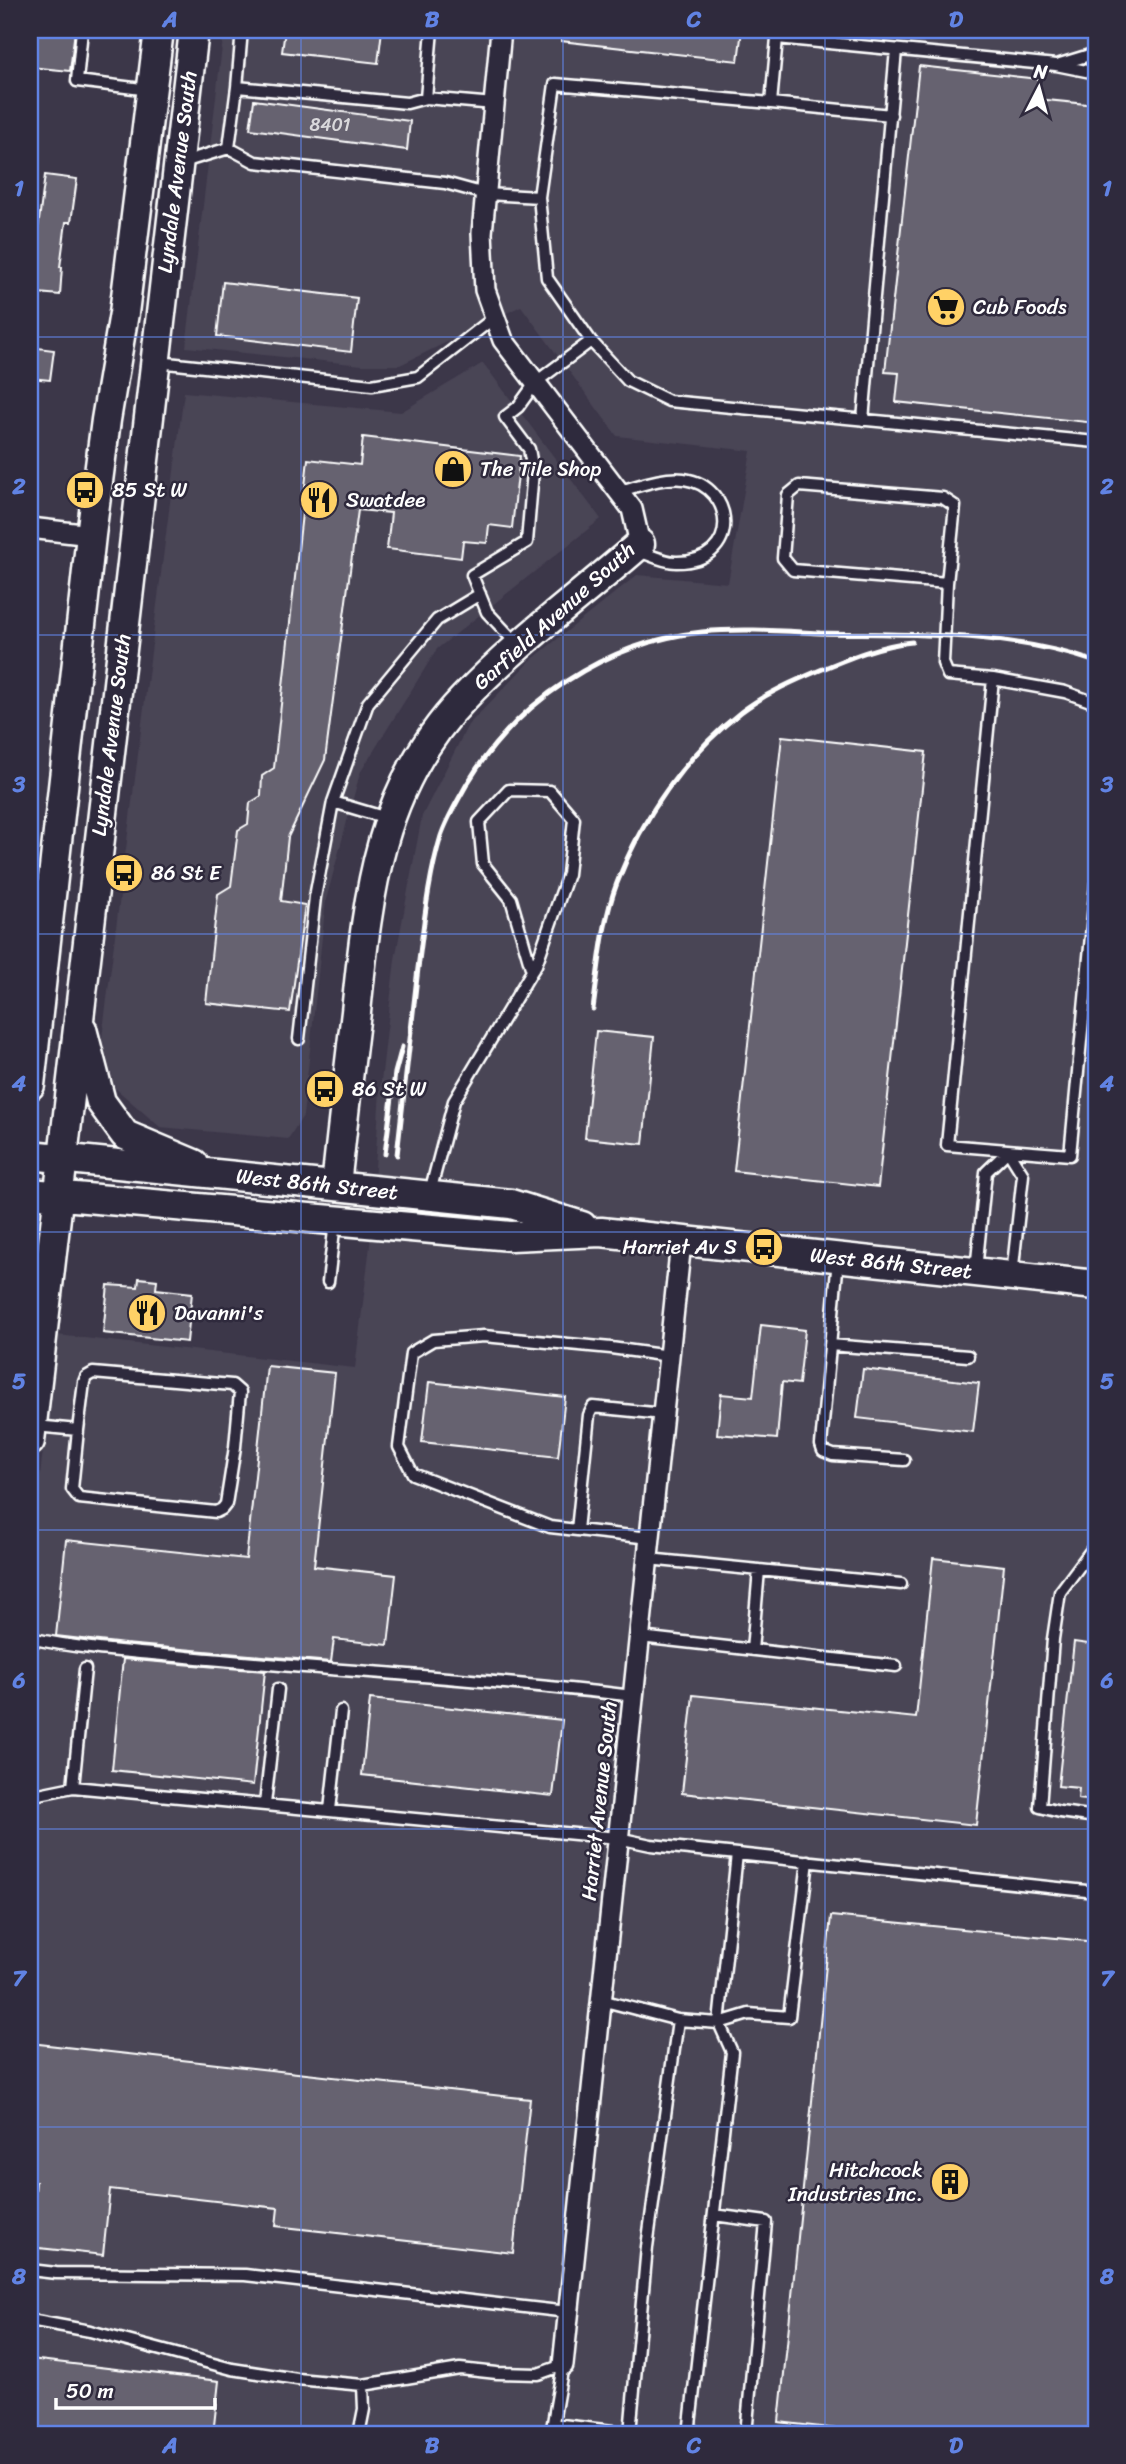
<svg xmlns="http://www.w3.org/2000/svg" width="1126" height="2464" viewBox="0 0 1126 2464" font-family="Sriracha,sans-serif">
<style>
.built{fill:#494455}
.building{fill:#666270;stroke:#fff;stroke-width:2}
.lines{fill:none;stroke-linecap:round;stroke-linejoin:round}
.lane-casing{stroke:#fff;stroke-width:15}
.street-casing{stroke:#fff;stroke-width:24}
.secondary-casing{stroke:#fff;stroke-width:33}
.lane{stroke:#2f2a3d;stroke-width:10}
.street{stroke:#2f2a3d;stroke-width:19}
.secondary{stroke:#2f2a3d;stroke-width:28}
.rail{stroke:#fff;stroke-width:5}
.grid{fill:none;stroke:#6183e4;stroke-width:2;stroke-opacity:0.55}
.labels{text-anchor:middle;stroke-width:5;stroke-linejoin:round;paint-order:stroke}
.number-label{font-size:18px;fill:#d9d8db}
.street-label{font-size:21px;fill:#fff;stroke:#2f2a3d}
.poi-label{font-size:21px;fill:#fff;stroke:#2f2a3d;text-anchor:start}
.neatline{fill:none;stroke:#6183e4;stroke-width:2.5}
.grid-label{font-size:23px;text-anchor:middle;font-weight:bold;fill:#6183e4}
</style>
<rect width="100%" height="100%" fill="#3c3749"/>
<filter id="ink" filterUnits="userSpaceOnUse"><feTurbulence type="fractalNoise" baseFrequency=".0143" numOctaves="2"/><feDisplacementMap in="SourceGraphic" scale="14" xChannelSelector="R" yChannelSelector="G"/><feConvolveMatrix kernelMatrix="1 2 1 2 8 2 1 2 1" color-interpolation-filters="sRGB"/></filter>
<g filter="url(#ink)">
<path class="built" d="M 224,30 L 1096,30 L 1096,2434 L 30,2434 L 30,1557 L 57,1335 L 355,1368 L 370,1245 L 380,1090 L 395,959 L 422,816 L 468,725 L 530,661 L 637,575 L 728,583 L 751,451 L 617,436 L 521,306 L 400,365 L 362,365 L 186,347 Z
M 483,363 L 601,519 L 437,649 L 360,773 L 326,900 L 303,1116 L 288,1139 L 160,1127 L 115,1088 L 102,1038 L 184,392 L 401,412 Z"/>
<path class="building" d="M 30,30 L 75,30 L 70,71 L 30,67 Z
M 285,30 L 382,30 L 378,63 L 282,52 Z
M 562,30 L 742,30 L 738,61 L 561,41 Z
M 919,66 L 1039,79 L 1037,99 L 1096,105 L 1096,423 L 896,402 L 899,373 L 885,372 Z
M 254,100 L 410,121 L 407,150 L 250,129 Z
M 45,175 L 77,179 L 71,222 L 66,222 L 60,267 L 62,267 L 60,295 L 38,293 L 39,282 L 31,281 Z
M 223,282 L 357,298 L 351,352 L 217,336 Z
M 30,347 L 54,350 L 50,380 L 30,378 Z
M 363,437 L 520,456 L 512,528 L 489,525 L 487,543 L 463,541 L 461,558 L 387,549 L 391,513 L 358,510 L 325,760 L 288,837 L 281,901 L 305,905 L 290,1012 L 206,1003 L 218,894 L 231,886 L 238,830 L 248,824 L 250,803 L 261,796 L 262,776 L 274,768 L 308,459 L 360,465 Z
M 782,736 L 926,752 L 878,1187 L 734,1171 Z
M 596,1031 L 654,1037 L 643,1144 L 585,1138 Z
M 139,1278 L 157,1280 L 156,1289 L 192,1293 L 187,1342 L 103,1333 L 108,1285 L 138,1287 Z
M 761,1325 L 805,1330 L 799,1384 L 782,1382 L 777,1439 L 717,1434 L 721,1394 L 753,1397 Z
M 267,1366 L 335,1373 L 314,1566 L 396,1575 L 388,1645 L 334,1639 L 331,1662 L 125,1644 L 56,1636 L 66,1540 L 246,1559 Z
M 863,1369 L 979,1383 L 973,1432 L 857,1418 Z
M 429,1382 L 565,1397 L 558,1457 L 422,1442 Z
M 933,1558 L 1004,1566 L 976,1825 L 682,1793 L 693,1695 L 916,1718 Z
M 1074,1642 L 1096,1645 L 1096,1801 L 1078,1799 L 1079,1788 L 1058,1786 Z
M 123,1659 L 265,1671 L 253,1785 L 112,1770 Z
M 370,1699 L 562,1720 L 553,1796 L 362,1775 Z
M 831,1916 L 1096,1942 L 1096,2434 L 879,2434 L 779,2422 Z
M 30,2043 L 530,2099 L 513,2253 L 276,2226 L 278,2208 L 110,2189 L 103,2255 L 30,2247 L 36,2182 L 30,2182 Z
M 30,2359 L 219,2381 L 213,2434 L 30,2434 Z"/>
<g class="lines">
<g class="lane-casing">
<path id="lane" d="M 82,30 L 77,81 L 150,90
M 1060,64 L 1096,53
M 237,87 L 242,30
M 426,98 L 432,30
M 771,103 L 891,115
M 494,104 L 426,98 L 407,103 L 237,87 L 229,148 L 255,162 L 445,183 L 485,194 L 539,197 L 547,278 L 591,341 L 536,382 L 518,407 L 505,417 L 529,449 L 533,471 L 527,542 L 472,575 L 487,612 L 518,645
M 183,162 L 229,148
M 539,197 L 555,84 L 771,103 L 777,38 L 1056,65 L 1096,73
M 591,341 L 628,381 L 669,401 L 1096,442
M 158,362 L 372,385 L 418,377 L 495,317
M 863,420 L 896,50
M 620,491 C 638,486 665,476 684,479 C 736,486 742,563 676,562 C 664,562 650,555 639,551
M 947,583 L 793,570 L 783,558 L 788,495 L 799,486 L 943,498 L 955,506 L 947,583 L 943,663 L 948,675 L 993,679
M 1096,703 L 1065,692 L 993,679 L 947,1145 L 1070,1155 L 1096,884
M 390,819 L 333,802 L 368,703 L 437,620 L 480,594
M 299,1039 L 315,897 L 333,802
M 430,1192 L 454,1101 L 532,971 L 536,965 L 568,874 L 574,819 L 550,791 L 509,790 L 479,822 L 483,864 L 511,899 L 532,971
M 838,1259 L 821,1445 L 823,1451 L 833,1455 L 904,1460
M 976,1270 L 986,1172 L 1008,1151 L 1023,1175 L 1012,1275
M 328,1282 L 335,1222
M 830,1345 L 968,1356
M 35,1426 L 78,1430 L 84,1382 L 86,1377 L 93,1373 L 232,1385 L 240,1392 L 235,1447 L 226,1504 L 222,1509 L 216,1512 L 79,1498 L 72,1489 L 78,1430
M 577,1530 L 589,1415 L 593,1407 L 663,1414
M 650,1538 L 550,1527 L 413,1474 L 399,1447 L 411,1353 L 433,1340 L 484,1336 L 611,1348 L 669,1356
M 1096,1544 L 1060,1592 L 1053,1639 L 1040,1807 L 1060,1812 L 1096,1817
M 648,1559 L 901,1584
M 640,1637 L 896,1666
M 30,1638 C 88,1651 150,1653 209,1659 C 351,1672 493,1679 633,1696
M 752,1650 L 759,1570
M 73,1787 L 85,1669
M 30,1793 L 39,1794 L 73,1787 L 618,1838 L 651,1845 L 737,1854 L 719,2023 L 678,2020 L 647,2247 L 630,2433 L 553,2424
M 265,1804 L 278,1689
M 330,1810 L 341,1711
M 737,1854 L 1096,1892
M 601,2000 L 678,2020
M 714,2215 L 766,2222 L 746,2434
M 30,2270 L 56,2273 L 245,2275 L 568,2312
M 30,2320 L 90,2331 L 232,2369 L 297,2379 L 363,2385
M 359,2434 L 364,2409 L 363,2385 L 460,2369 L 497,2373 L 538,2374 L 563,2365 L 551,2434
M 689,2434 L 732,2052 L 719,2023 L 749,2014 L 789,2017 L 808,1861"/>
</g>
<g class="street-casing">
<path id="street" d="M 501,30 L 482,233 L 485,290 L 503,340 L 632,509 L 640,544
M 30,528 L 91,535
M 563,2365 L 681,1242"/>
</g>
<g class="secondary-casing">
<path id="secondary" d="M 82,1029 L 101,1102 L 125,1135 L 194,1164
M 30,1085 L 91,535 L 106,420 L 124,313 L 159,30
M 30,1155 L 511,1204 L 582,1226
M 336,1186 C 342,1128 349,1070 356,1012 C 368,895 378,787 464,698 C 517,642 582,595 640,544
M 30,1193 L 511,1236 L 601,1232 L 1096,1285
M 30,1441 L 194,30"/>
</g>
<use href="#lane" class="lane"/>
<use href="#street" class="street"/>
<use href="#secondary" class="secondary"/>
<path class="rail" d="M 593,1009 C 599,967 602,922 617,883 C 642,817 685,756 741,712 C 766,693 796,680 825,668 C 854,656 881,645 912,642
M 385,1154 L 395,1073 L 402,1047
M 397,1155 C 404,1093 411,1031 418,968 C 424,924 428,879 441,836 C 447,818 458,800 467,784 C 517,701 606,642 702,632 C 741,628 781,631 820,633 C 913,635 1008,631 1096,662"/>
</g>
</g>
<path class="grid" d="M 301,30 L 301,2434M 563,30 L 563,2434M 825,30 L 825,2434M 30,337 L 1096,337M 30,635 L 1096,635M 30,934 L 1096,934M 30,1232 L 1096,1232M 30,1530 L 1096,1530M 30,1829 L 1096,1829M 30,2127 L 1096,2127"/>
<defs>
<g id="supermarket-disc" transform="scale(2.0125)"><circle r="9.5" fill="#ffd166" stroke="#2f2a3d"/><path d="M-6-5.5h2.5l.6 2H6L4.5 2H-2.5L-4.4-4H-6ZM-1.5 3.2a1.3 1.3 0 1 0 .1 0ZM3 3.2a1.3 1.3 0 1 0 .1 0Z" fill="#111"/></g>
<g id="shop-disc" transform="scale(2.0125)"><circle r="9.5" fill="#ffd166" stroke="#2f2a3d"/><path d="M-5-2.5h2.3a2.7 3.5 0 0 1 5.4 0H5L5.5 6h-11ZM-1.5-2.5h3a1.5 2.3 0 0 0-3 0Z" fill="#111"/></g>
<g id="bus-disc" transform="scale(2.0125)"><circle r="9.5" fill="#ffd166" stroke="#2f2a3d"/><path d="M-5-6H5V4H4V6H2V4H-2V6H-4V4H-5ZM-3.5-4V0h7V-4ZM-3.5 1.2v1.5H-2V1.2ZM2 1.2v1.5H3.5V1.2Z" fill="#111"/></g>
<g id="restaurant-disc" transform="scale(2.0125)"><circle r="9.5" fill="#ffd166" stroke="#2f2a3d"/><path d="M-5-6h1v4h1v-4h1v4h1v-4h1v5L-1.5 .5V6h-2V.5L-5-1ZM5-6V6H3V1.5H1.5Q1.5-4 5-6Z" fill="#111"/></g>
<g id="building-disc" transform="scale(2.0125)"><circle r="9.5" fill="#ffd166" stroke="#2f2a3d"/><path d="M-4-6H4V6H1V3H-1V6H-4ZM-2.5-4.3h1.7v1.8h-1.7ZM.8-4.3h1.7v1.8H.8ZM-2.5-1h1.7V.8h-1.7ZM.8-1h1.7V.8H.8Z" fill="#111"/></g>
</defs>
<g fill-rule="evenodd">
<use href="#supermarket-disc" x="946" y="307"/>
<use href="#shop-disc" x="453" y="469"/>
<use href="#bus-disc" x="85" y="490"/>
<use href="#restaurant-disc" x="319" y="500"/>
<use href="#bus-disc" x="124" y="873"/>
<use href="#bus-disc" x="325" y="1089"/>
<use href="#bus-disc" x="764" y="1247"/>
<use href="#restaurant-disc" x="147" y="1313"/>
<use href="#building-disc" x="950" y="2182"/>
</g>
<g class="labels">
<g class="number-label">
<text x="330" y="131">8401</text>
</g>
<g class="street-label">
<text transform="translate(177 172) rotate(-83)" y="7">Lyndale Avenue South</text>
<text transform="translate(554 616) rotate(-42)" y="7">Garfield Avenue South</text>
<text transform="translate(111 735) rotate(-83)" y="7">Lyndale Avenue South</text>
<text transform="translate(317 1184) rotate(6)" y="7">West 86th Street</text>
<text transform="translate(891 1263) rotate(6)" y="7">West 86th Street</text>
<text transform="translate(599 1801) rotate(-84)" y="7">Harriet Avenue South</text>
</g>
<g class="poi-label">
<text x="973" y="314">Cub Foods</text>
<text x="480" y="476">The Tile Shop</text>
<text x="112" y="497">85 St W</text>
<text x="346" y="507">Swatdee</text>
<text x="151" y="880">86 St E</text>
<text x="352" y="1096">86 St W</text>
<text x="737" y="1254" text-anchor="end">Harriet Av S</text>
<text x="174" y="1320">Davanni's</text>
<text x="923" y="2177" text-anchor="end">Hitchcock<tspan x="923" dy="24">Industries Inc.</tspan></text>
</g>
</g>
<rect width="1126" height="2464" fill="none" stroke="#2f2a3d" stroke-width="77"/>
<g transform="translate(1039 88) rotate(6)" stroke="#2f2a3d" stroke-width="5" paint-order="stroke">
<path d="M0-5L12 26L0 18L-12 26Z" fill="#ffffff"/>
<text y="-10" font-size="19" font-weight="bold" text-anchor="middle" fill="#ffffff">N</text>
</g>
<path d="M56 2398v10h159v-10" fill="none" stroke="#ffffff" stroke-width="3.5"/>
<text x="66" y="2398" font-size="21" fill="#ffffff" stroke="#2f2a3d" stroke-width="5" paint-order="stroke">50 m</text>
<rect x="38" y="38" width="1050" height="2388" class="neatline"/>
<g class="grid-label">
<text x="170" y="27">A</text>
<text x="432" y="27">B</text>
<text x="694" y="27">C</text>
<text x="956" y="27">D</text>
<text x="19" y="196">1</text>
<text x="1107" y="196">1</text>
<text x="19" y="494">2</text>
<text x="1107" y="494">2</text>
<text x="19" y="792">3</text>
<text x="1107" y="792">3</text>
<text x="19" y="1091">4</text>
<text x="1107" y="1091">4</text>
<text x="19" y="1389">5</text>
<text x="1107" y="1389">5</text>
<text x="19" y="1688">6</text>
<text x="1107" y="1688">6</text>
<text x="19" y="1986">7</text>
<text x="1107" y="1986">7</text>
<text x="19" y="2284">8</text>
<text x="1107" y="2284">8</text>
<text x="170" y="2453">A</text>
<text x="432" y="2453">B</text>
<text x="694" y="2453">C</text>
<text x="956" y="2453">D</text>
</g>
</svg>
